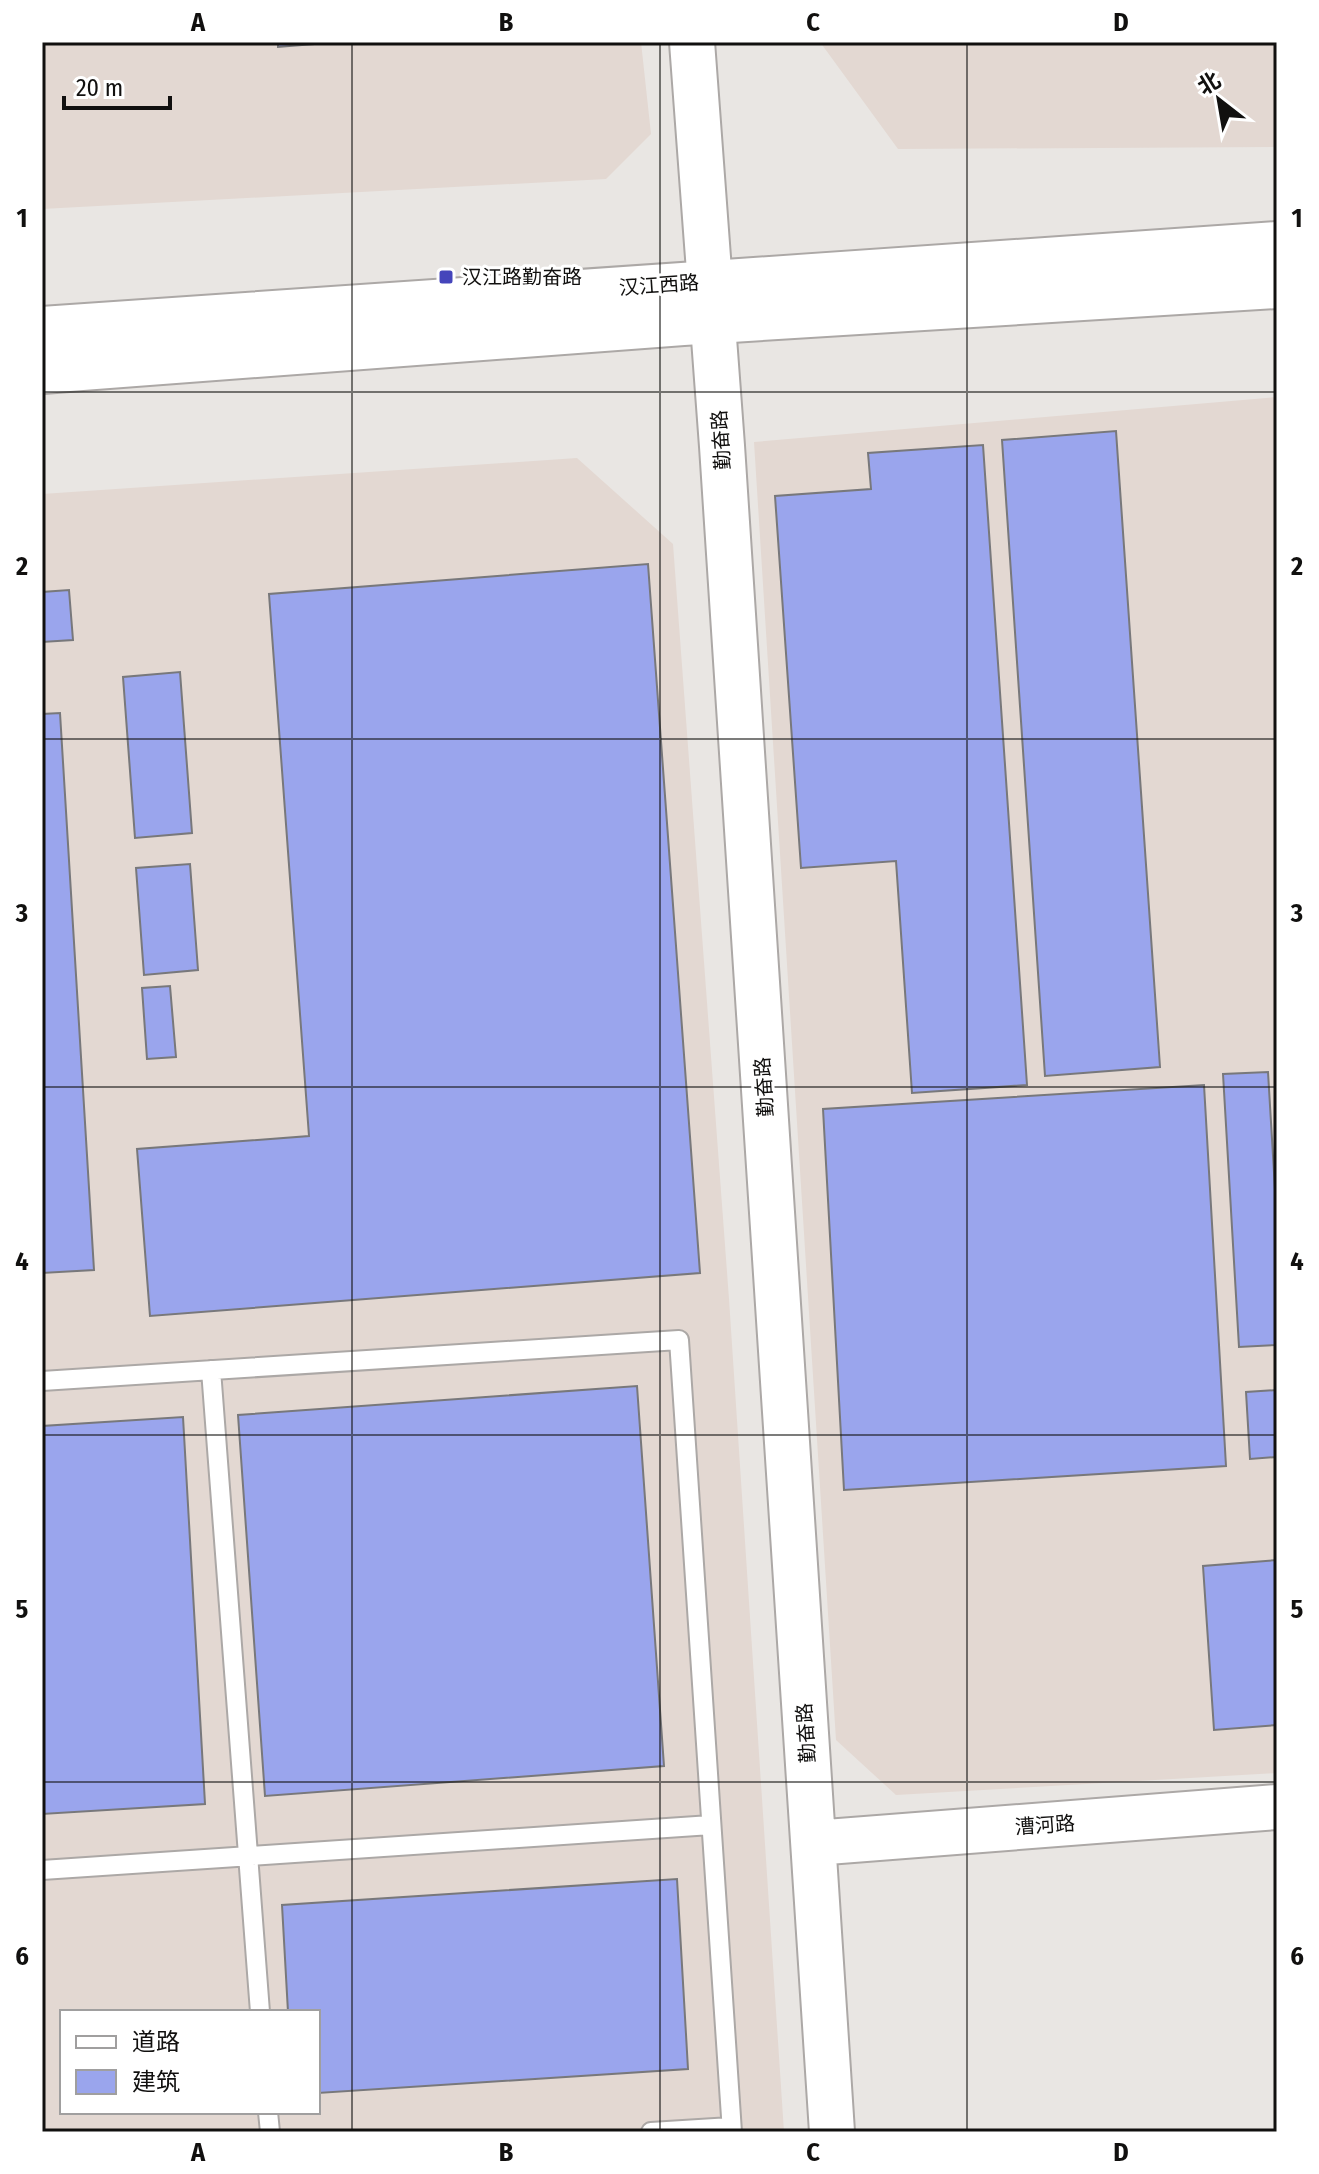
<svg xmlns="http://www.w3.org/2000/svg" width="1319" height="2174" viewBox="0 0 1319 2174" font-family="'Fira Sans Condensed','Noto Sans SC',sans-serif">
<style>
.built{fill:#e3d8d2;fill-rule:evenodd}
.building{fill:#9aa5ed;stroke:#78787b;stroke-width:2}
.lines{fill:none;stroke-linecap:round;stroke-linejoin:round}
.service-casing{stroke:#aca8a6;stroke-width:22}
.tertiary-casing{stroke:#aca8a6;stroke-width:48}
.secondary-casing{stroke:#aca8a6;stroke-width:48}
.service{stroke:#fff;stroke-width:18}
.tertiary{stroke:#fff;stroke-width:44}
.secondary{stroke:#fff;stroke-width:44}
.grid{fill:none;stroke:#11100f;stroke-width:2;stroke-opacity:0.55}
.poi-dot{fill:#4545bb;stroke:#fff;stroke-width:3}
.labels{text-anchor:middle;stroke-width:6;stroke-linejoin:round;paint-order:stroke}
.poi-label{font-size:20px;fill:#11100f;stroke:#fff;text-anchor:start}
.street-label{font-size:20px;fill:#11100f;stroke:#fff}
.neatline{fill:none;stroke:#11100f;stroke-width:3}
.grid-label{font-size:26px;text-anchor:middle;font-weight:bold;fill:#11100f}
</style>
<rect width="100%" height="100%" fill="#e9e6e3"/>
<path class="built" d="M 42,42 L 641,42 L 651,134 L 606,179 L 42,209 Z
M 820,42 L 1277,42 L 1277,147 L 898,149 Z
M 1277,397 L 1277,1773 L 896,1795 L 836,1740 L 754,442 Z
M 577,458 L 673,544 L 729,1299 L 784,2132 L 42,2132 L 42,494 ZM 62,2012 L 318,2012 L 318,2112 L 62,2112 Z"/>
<path class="building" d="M 278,42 L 340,42 L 278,47 Z
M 1116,431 L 1160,1067 L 1045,1076 L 1002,440 Z
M 983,445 L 1027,1085 L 912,1093 L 896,861 L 801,868 L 775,496 L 871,489 L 868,453 Z
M 648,564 L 700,1273 L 150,1316 L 137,1149 L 309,1136 L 269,594 Z
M 69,590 L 73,640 L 42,642 L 42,592 Z
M 180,672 L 192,833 L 135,838 L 123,677 Z
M 60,713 L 94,1270 L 42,1273 L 42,714 Z
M 190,864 L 198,970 L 144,975 L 136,868 Z
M 170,986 L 176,1057 L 147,1059 L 142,988 Z
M 1268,1072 L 1277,1223 L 1277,1345 L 1239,1347 L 1223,1074 Z
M 1204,1085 L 1226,1466 L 844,1490 L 823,1109 Z
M 637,1386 L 664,1766 L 265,1796 L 238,1415 Z
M 1277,1390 L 1277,1457 L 1250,1459 L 1246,1392 Z
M 183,1417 L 205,1804 L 42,1814 L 42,1426 Z
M 1277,1560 L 1277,1725 L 1214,1730 L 1203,1566 Z
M 677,1879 L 688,2069 L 318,2093 L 318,2012 L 288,2012 L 282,1905 Z"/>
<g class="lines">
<g class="service-casing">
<path id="service" d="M 211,1370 L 260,2012
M 42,1381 L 679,1340 L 732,2132
M 42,1870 L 711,1825
M 268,2112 L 270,2132
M 651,2132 L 731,2127"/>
</g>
<g class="tertiary-casing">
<path id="tertiary" d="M 692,42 L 722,446 L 832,2132
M 814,1843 L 1277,1807"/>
</g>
<g class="secondary-casing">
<path id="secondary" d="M 42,329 L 1277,244
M 42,371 L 683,323 L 1277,286"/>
</g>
<use href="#service" class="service"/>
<use href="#tertiary" class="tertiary"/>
<use href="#secondary" class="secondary"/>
</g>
<path class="grid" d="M 352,42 L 352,2132M 660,42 L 660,2132M 967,42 L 967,2132M 42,392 L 1277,392M 42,739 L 1277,739M 42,1087 L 1277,1087M 42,1435 L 1277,1435M 42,1782 L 1277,1782"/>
<rect class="poi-dot" x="438" y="269" width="16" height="16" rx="4"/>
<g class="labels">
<g class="poi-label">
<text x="462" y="284">汉江路勤奋路</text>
</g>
<g class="street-label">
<text transform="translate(659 285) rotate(-4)" y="7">汉江西路</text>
<text transform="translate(721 440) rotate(-94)" y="7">勤奋路</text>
<text transform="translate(764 1087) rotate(-94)" y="7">勤奋路</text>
<text transform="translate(806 1733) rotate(-94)" y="7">勤奋路</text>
<text transform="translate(1045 1825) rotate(-4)" y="7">漕河路</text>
</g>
</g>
<rect width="1319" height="2174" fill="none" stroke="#ffffff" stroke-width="88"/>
<rect x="60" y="2010" width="260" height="104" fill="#ffffff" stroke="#a09f9f" stroke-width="2"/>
<rect x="76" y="2036" width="40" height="12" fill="#ffffff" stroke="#a09f9f" stroke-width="2"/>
<text x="132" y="2050" font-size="24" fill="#11100f">道路</text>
<rect x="76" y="2070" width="40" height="24" fill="#9aa5ed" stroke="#a09f9f" stroke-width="2"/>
<text x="132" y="2090" font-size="24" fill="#11100f">建筑</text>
<g transform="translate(1219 100) rotate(329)" stroke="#ffffff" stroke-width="6" paint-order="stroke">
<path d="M0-6L14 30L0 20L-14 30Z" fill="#11100f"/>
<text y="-12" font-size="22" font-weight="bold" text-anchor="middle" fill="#11100f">北</text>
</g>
<path d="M64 96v12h106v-12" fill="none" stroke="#11100f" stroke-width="4"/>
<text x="76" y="96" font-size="24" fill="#11100f" stroke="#ffffff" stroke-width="6" paint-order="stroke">20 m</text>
<rect x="44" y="44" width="1231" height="2086" class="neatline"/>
<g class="grid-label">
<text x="198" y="31">A</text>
<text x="506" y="31">B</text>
<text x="813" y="31">C</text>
<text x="1121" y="31">D</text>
<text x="22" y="227">1</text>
<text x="1297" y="227">1</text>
<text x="22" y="575">2</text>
<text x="1297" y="575">2</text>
<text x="22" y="922">3</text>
<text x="1297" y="922">3</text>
<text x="22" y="1270">4</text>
<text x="1297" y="1270">4</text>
<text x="22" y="1618">5</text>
<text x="1297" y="1618">5</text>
<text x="22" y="1965">6</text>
<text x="1297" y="1965">6</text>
<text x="198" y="2161">A</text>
<text x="506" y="2161">B</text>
<text x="813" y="2161">C</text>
<text x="1121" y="2161">D</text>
</g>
</svg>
